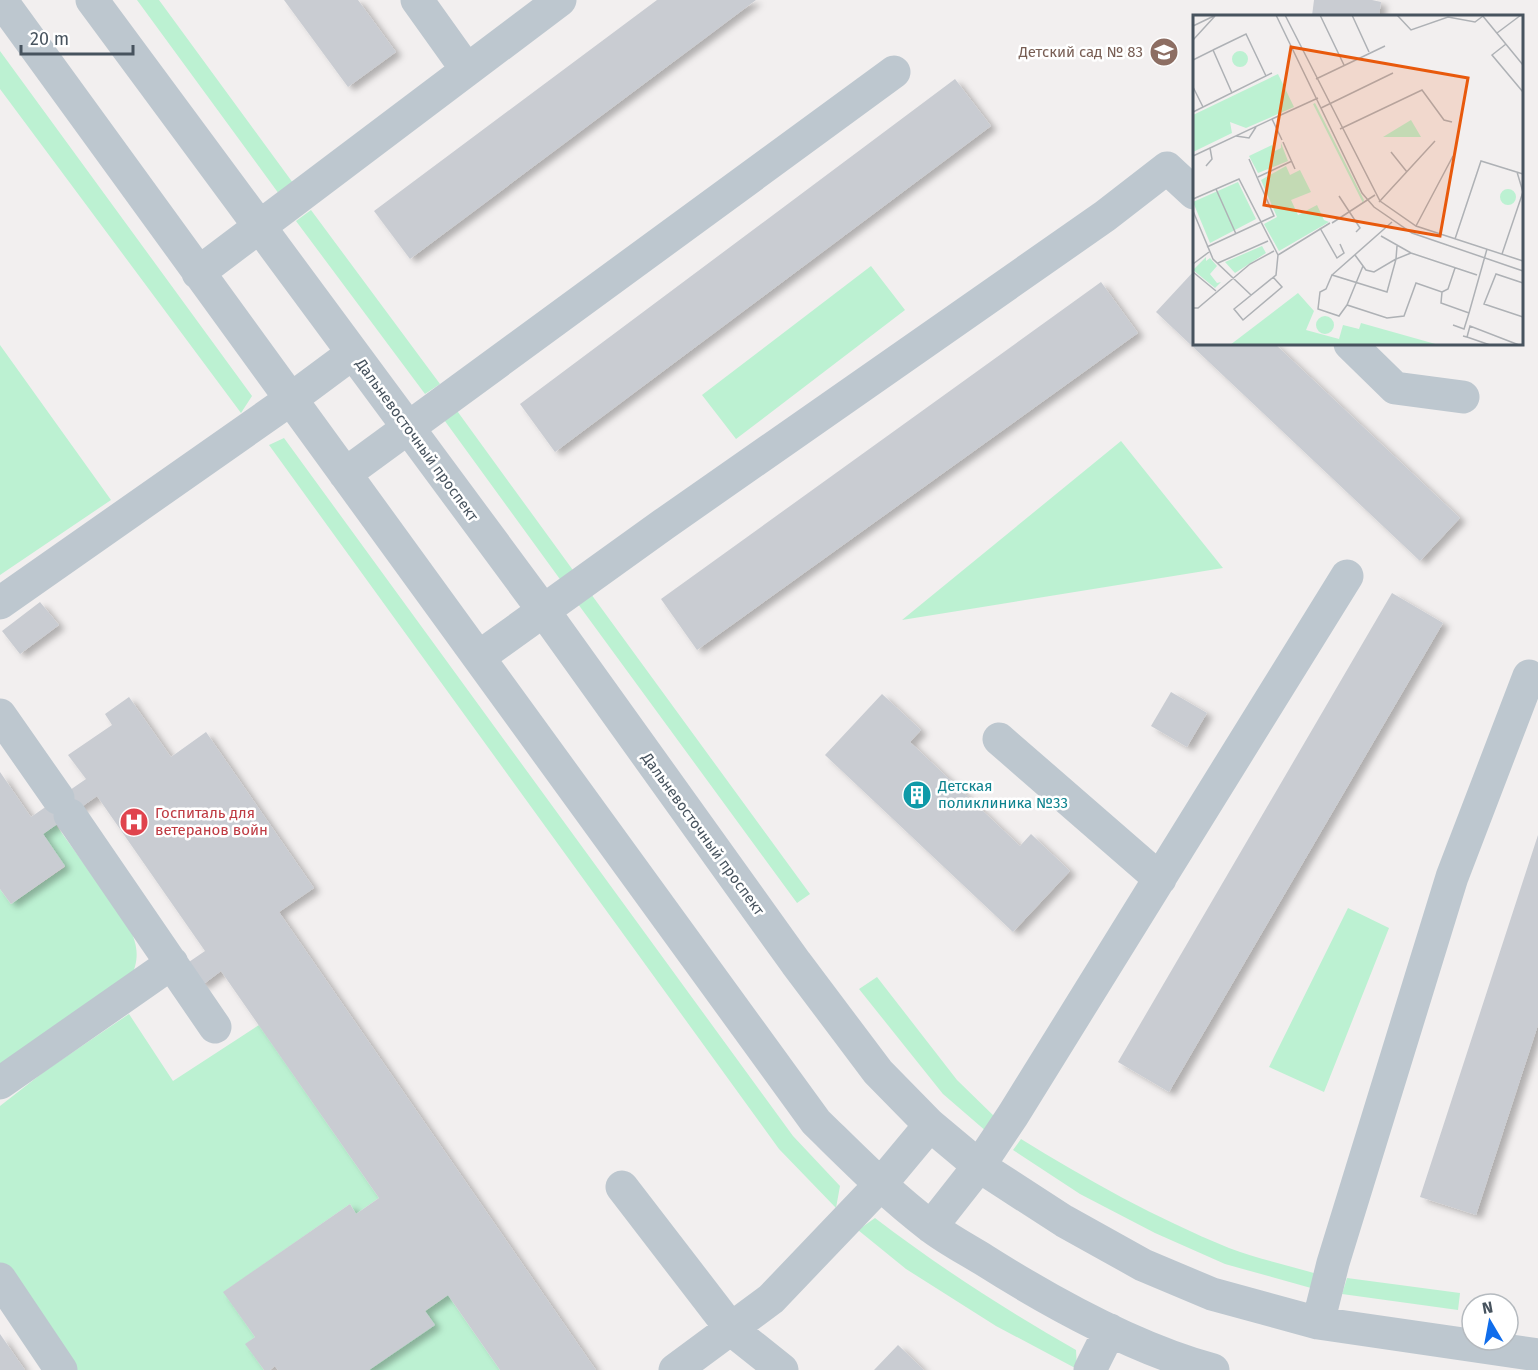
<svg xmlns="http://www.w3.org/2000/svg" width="1538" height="1370" viewBox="0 0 1538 1370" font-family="'Fira Sans',sans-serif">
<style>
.green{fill:#bcf1d2}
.building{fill:#c9ccd2;filter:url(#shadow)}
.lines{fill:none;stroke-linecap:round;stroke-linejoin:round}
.minor{stroke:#bdc7cf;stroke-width:33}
.labels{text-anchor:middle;stroke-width:5;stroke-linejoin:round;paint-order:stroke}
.education-label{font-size:15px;fill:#785e54;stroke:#fff;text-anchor:end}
.street-label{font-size:15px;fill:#47535e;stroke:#fff}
.culture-label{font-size:15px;fill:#0d838f;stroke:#fff;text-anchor:start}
.health-label{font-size:15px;fill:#be3a42;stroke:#fff;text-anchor:start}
.inset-road{fill:none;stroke:#aeb1b5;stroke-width:1.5}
.view{fill:#e8590c;fill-opacity:0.15;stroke:#e8590c;stroke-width:3}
.inset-edge{fill:none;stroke:#47535e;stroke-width:3}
</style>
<defs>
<filter id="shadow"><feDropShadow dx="6" dy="4" stdDeviation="3" flood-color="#0004"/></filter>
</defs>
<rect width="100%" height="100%" fill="#f2efef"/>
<path class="green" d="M 137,0 L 159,0 L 293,183 L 279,194 Z
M 0,51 L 252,396 L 241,413 L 0,89 Z
M 311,210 L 440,384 L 425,394 L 296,221 Z
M 871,266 L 905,310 L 736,439 L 702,395 Z
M 0,345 L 111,500 L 0,575 Z
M 455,408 L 575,573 L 562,582 L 442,417 Z
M 284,438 L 793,1136 L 840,1186 L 836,1208 L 779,1149 L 269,445 Z
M 1121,441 L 1223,568 L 902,620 Z
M 591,594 L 810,894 L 797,903 L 578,604 Z
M 56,825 L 129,926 C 138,947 140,958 130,980 L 0,1067 L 0,889 L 11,904 L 65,867 L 43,834 Z
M 1348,908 L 1389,928 L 1324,1092 L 1269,1067 Z
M 877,977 L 957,1080 L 996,1118 L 987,1132 L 943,1094 L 859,989 Z
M 129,1014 L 173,1081 L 259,1025 L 379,1198 L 356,1214 L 350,1204 L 224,1292 L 255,1337 L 246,1344 L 264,1370 L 73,1370 L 0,1263 L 0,1106 L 45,1071 Z
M 1021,1139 C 1087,1180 1156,1218 1229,1248 C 1257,1259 1288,1265 1317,1274 L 1311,1288 L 1225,1264 L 1155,1233 L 1080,1194 L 1013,1150 Z
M 875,1218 C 939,1267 1006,1310 1076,1350 L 1077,1369 L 996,1326 L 906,1269 L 858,1230 Z
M 1347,1278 L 1460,1293 L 1458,1310 L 1342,1294 Z
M 448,1295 L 500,1370 L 369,1370 L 434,1324 L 425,1311 Z"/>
<path class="building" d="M 284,0 L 358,0 L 396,52 L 348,87 Z
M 657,0 L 756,0 L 410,259 L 374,211 Z
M 1314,0 L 1372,0 L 1381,2 L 1379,16 L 1312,16 Z
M 955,79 L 991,126 L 555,452 L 520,404 Z
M 1194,271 L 1194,344 L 1275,344 L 1460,518 L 1420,561 L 1156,312 Z
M 1101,282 L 1138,333 L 697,650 L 661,599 Z
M 1392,593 L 1443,623 L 1169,1092 L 1118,1062 Z
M 40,602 L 59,625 L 20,654 L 2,631 Z
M 1171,692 L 1207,713 L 1187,747 L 1151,726 Z
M 882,694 L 921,730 L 910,742 L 1020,846 L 1031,834 L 1070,871 L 1013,932 L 825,755 Z
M 129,697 L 171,757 L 206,732 L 314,888 L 279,912 L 596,1370 L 500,1370 L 448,1295 L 425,1311 L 435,1325 L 369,1370 L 278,1370 L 275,1366 L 270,1370 L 264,1370 L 245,1344 L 255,1337 L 223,1292 L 350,1204 L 356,1214 L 379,1198 L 221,971 L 201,986 L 186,964 L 205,951 L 97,796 L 43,834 L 65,866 L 11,904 L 0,889 L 0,772 L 31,817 L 86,779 L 68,755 L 112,725 L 105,714 Z
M 1538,835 L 1538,1025 L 1476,1215 L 1420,1197 Z
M 0,1334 L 25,1370 L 0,1370 Z
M 898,1345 L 924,1370 L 874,1370 Z"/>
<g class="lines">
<path class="minor" d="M 1,0 L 816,1122 C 853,1158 889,1195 930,1226 C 947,1239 966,1249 984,1260 C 1052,1303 1136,1349 1213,1370
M 92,0 L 543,610 L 796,963 L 878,1072 L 930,1125 L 979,1166 L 1064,1221 L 1143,1265 L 1212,1294 L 1318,1323 L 1538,1355
M 417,0 L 467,70
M 198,273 L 560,0
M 1350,344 L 1395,388 L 1463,397
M 345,474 L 894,72
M 0,603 L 291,399 L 353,353
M 479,657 L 664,524 L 1105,216 L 1167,168 L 1194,193
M 0,715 L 58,798
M 999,739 L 1160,879
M 70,815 L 215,1027
M 0,1083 L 172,963
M 622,1187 L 732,1330 L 782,1370
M 931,1227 L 979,1166 L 1013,1115 L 1347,576
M 0,1279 L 61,1370
M 1318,1323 L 1333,1263 L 1452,877 L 1529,676
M 675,1370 L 771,1299 L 880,1185 L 930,1125
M 1090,1370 L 1110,1330"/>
</g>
<defs>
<g id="school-disc" transform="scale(1.5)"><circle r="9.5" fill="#8d6e63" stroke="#fff"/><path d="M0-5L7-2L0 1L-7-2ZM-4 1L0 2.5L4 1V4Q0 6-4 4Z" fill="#fff"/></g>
<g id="building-disc" transform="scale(1.5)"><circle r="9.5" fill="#0f9aa8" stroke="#fff"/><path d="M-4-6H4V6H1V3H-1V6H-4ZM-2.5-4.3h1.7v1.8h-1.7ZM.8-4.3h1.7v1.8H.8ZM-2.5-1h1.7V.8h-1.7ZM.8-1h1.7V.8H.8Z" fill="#fff"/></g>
<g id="hospital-disc" transform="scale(1.5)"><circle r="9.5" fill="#e0444e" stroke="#fff"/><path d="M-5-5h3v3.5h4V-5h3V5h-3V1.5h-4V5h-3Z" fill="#fff"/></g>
</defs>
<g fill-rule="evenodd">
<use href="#school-disc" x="1164" y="52"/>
<use href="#building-disc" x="917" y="795"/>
<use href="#hospital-disc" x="134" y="822"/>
</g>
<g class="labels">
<g class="education-label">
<text x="1143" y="57">Детский сад № 83</text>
</g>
<g class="street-label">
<text transform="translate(417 440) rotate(54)" y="5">Дальневосточный проспект</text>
<text transform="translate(703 834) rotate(54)" y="5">Дальневосточный проспект</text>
</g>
<g class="culture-label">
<text x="938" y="791">Детская<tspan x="938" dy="17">поликлиника №33</tspan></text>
</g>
<g class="health-label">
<text x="155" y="818">Госпиталь для<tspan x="155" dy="17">ветеранов войн</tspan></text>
</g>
</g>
<g transform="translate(1193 15)">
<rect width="330" height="330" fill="#f2efef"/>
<path d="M39 44a8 8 0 1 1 16 0a8 8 0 1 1-16 0ZM 85,59 L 101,92 L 53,113 L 37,107 L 39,118 L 0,137 L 0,100 ZM 122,88 L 171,185 L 170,188 L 120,89 ZM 218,105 L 228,122 L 190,122 ZM 88,128 L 95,146 L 65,158 L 56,141 L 79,130 L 82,136 L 88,133 ZM 93,151 L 97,160 L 107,155 L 118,177 L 98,185 L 105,200 L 124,190 L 131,205 L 136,207 L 86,236 L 71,209 L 84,202 L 68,165 ZM 45,167 L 63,204 L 17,228 L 0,187 ZM307 182a8 8 0 1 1 16 0a8 8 0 1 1-16 0ZM 69,231 L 73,238 L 42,258 L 32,247 ZM 13,242 L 13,246 L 17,243 L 24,251 L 17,259 L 24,268 L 28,267 L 22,273 L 0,255 ZM 105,278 L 121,296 L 113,315 L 146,324 L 150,310 L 166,314 L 168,308 L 246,330 L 37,330 ZM123 310a9 9 0 1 1 18 0a9 9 0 1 1-18 0Z" fill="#bcf1d2"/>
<path class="inset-road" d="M 83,0 L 169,178 L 181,192 L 219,218 L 330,256M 92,0 L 187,186 L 223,211 L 330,246M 127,0 L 151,50M 159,0 L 176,37M 204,0 L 218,15 L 255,2 L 282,7 L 290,1M 289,0 L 330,50M 0,11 L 23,0M 304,18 L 328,0M 0,25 L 22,1M 313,29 L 299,40 L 330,77M 20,35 L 53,19 L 73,61M 0,45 L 20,35 L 39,78M 123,64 L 192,31M 0,72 L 10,92M 128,93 L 200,58M 0,97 L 79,58M 79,104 L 125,83M 147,114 L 229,75 L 251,105 L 259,107M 43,121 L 56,123 L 63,112M 90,127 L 102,154M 198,137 L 214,157M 0,141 L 79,104 L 89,125M 13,151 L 19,144 L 17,133M 65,162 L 99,146M 23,174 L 43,219M 146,181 L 167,213 L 163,217M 0,184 L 46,164 L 85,240M 186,187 L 242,126M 0,196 L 20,244 L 58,280M 139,208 L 182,180M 223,211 L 260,141M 127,213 L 144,243 L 151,238 L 147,229M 188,221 L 218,238 L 284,260M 262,224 L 288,146 L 330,159M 14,232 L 81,201 L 56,144M 218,238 L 203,244 L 194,277 L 139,260 L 133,274 L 127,277 L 125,294 L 146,301 L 154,290 L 194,303 L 211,301 L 223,268 L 249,277 L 248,288 L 276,298 L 294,234M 309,239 L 330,177 L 324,157M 162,240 L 173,255 L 181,257 L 203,244 L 204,231M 25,248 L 75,226M 0,249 L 16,237M 0,257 L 23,276M 139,260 L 199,207M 80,262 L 89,272 L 50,305 L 41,294 L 83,260 L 85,240 L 137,208M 330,268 L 303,259 L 291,289 L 330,302M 249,277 L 255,274 L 262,253M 154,290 L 170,251M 0,293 L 5,293 L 57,249 L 81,236M 260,310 L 271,314 L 276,298M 270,321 L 274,322 L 277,311 L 326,330M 274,322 L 297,330"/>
<path class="view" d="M 98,32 L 275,63 L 247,221 L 71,190 Z"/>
<rect width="330" height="330" class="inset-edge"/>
</g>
<g transform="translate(1490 1322) rotate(350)"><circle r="28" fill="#ffffff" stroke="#b5babf" stroke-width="1.5"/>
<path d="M0-4.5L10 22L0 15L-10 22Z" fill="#106deb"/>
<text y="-9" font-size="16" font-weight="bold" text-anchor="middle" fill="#47535e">N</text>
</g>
<path d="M21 45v9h112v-9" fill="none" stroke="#47535e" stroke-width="3"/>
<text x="30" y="45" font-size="18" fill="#47535e" stroke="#ffffff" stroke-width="4.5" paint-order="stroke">20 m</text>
</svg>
